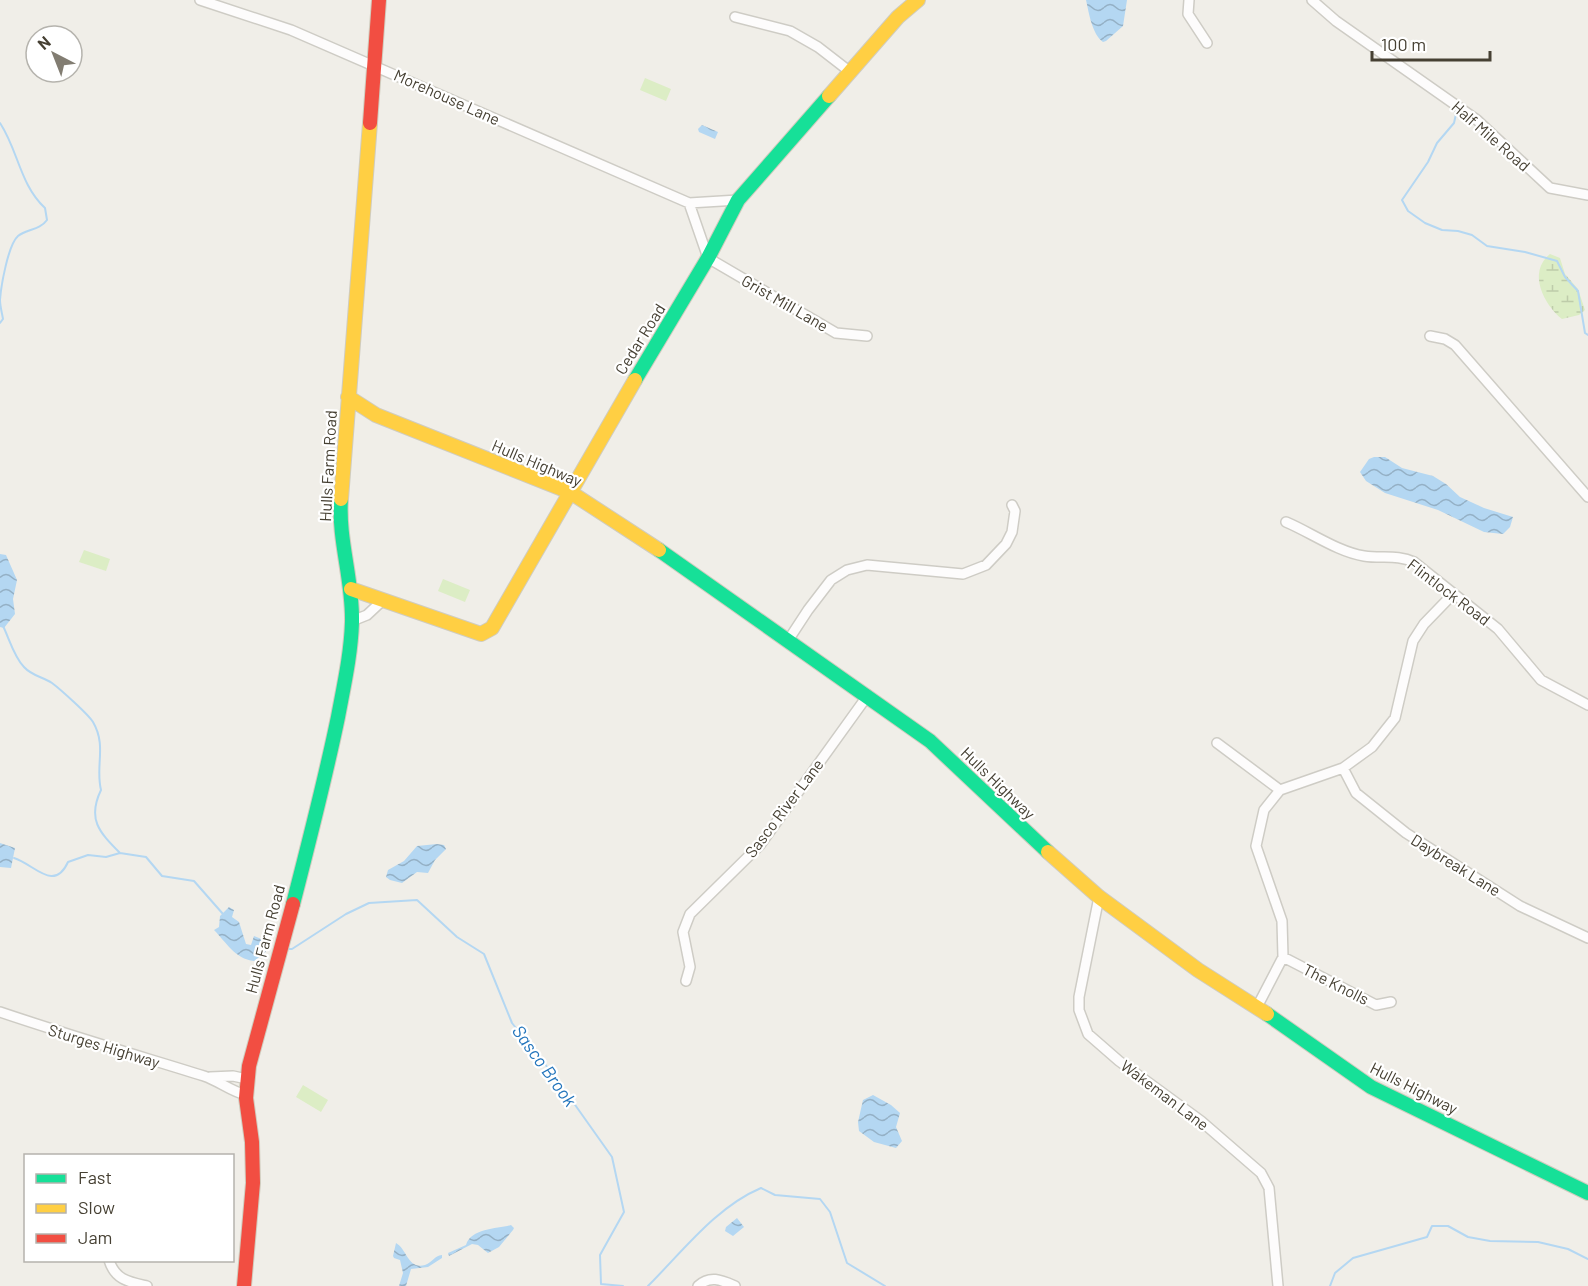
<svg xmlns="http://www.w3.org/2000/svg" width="1588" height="1286" viewBox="0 0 1588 1286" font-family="Barlow,sans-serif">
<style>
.wetland{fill:url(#wetland-marsh)}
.park{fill:#dcedc5}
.water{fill:url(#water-waves)}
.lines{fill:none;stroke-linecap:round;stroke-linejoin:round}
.stream{stroke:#b4d7f2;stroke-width:2}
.street-casing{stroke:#ceccc5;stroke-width:12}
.fast-casing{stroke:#d0ccbe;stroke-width:16}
.slow-casing{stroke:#d0ccbe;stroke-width:16}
.jam-casing{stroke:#d0ccbe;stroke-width:16}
.street{stroke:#fdfcfc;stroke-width:9}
.fast{stroke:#16e098;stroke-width:14}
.slow{stroke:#ffcf43;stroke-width:14}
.jam{stroke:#f24e42;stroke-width:14}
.labels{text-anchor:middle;stroke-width:4.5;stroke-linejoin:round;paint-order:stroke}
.street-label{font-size:16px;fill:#464033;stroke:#fff}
.water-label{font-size:18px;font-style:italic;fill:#2375bc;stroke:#fff}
</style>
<defs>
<pattern id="wetland-marsh" width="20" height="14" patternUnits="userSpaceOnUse" patternTransform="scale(1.5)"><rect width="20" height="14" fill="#dcedc5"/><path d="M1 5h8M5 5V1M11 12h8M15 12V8" fill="none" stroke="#beccaa"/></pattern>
<pattern id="water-waves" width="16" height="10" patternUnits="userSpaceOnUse" patternTransform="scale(1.5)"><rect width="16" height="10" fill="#b4d7f2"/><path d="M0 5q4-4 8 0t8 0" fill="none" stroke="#94b0c5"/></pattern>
</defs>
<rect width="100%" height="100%" fill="#f0eee8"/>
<path class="wetland" d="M 1550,254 L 1560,258 L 1565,274 L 1578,289 L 1585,310 L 1579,315 L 1562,319 C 1544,305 1527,272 1550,254 Z"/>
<path class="park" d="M 645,78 L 671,89 L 666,101 L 640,90 Z
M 84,550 L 110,559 L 106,571 L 79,562 Z
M 443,579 L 470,590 L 465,602 L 438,591 Z
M 303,1085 L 328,1100 L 321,1112 L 296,1097 Z"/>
<path class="water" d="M 1086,0 L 1127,0 L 1123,26 L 1106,41 L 1103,42 C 1092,34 1089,13 1086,0 Z
M 702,125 L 718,132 L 715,139 L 699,132 L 698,129 Z
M 1374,457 L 1385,457 L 1402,468 L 1433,476 L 1446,484 L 1460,497 L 1484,508 L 1513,517 L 1510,527 L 1503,534 L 1484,532 L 1438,510 L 1385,493 L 1366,481 L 1360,472 L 1369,459 Z
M 0,554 L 6,555 L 17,580 L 13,599 L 15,614 L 4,628 L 0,627 Z
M 0,843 L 15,848 L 11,868 L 0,867 Z
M 437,844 L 444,845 L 446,849 L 435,860 L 428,873 L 417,872 L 402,883 L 390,880 L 386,877 L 388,870 L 404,861 L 417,846 Z
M 229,907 L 234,910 L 232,917 L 239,922 L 246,944 L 251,945 L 254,936 L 264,940 L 270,945 L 264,954 L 254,961 C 235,959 226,942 214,930 L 219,927 L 220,916 Z
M 873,1095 L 891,1105 L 900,1113 L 896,1127 L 902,1141 L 896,1148 L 874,1142 L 859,1131 L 858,1122 L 863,1100 Z
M 737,1218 L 744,1227 L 733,1236 L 725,1231 L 726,1227 Z
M 511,1225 L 514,1228 L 513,1230 L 499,1247 L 488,1253 L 478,1245 L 472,1244 L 449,1256 L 448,1253 L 466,1245 C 471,1228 497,1229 511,1225 Z
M 396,1243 C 407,1249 408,1270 425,1265 C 433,1262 434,1256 442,1255 L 442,1258 L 428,1267 L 411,1269 L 406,1286 L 399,1286 L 403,1273 L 400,1260 L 394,1258 L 393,1256 Z"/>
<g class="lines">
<path class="stream" d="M 1456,114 L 1454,123 L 1437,143 L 1428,162 L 1402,200 L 1408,211 L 1425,223 L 1442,230 L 1458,231 L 1472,235 L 1487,246 L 1525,252 L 1557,261 L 1565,277 L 1578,291 L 1585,333 L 1588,335
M 0,123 C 18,150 20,185 45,208 L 47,220 C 40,230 27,229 18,236 C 8,245 1,286 0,300 C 0,306 2,313 3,319 L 0,323
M 3,626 C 9,638 14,657 24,667 C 32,676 43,677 52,683 C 60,689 88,714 93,722 C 107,746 95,766 101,790 C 87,819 99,832 120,853
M 14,858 C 34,864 54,893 68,862 L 88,855 L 106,857 L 120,853 L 146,857 L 162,876 L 194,881 L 223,914
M 285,949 L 292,949 L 346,914 L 369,903 L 417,900 L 457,937 L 484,954 L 512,1023 L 556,1078 L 612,1157 L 624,1212 L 600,1255 L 601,1284 L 623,1286
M 648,1286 C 683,1251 716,1207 761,1188 L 775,1195 L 820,1199 L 830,1212 L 847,1263 L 885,1286
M 1330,1286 L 1335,1273 L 1353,1258 L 1427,1237 L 1432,1226 L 1448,1226 L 1468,1237 L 1490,1241 L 1538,1242 L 1568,1249 L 1588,1259"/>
<g class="street-casing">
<path id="street" d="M 200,0 L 291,30 L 689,203 L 738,200
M 1189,0 L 1188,14 L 1207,43
M 1312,0 L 1336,21 L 1477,120 L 1550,188 L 1588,195
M 735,17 L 790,31 L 818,47 L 849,71
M 689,203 L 708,258 L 836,333 L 867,336
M 1430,336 L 1445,339 L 1455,345 L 1588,497
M 1286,522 C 1310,532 1338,552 1364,556 C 1381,559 1397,554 1414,562 L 1498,629 L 1541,680 L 1588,705
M 352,621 L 367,615 L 383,600
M 789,639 L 808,610 L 831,580 L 847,570 L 867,565 L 963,574 L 986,565 L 1006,544 L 1012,532 L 1015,511 L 1012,505
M 1217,743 L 1280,790
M 1343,768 L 1356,793 L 1406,833 L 1520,906 L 1588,938
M 1099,897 L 1079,997 L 1079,1010 L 1088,1034 L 1119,1061 L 1201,1121 L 1261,1173 L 1269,1188 L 1278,1286
M 1283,957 L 1376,1005 L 1391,1002
M 686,981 L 690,967 L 683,932 L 690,914 L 760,845 L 868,695
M 1257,1007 L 1283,957 L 1282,921 L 1256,846 L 1264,810 L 1280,790 L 1343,768 L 1372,747 L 1395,718 L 1413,641 L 1424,624 L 1453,594
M 0,1012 C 68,1035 136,1055 204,1076 C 219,1081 230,1091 246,1095
M 210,1077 L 233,1076 L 247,1079
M 109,1260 C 115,1280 129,1282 147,1286
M 698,1286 C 710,1275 721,1280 735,1286"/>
</g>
<g class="fast-casing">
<path id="fast" d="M 635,380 L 708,258 L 738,200 L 829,96
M 659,550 L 930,741 L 1048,852
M 293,904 C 309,842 325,780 338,717 C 344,685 351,654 352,622 C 353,580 338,540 341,499
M 1267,1014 L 1371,1087 L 1588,1193"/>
</g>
<g class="slow-casing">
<path id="slow" d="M 829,96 L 898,17 L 918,0
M 348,397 L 376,415 L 570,492 L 659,550
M 341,499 L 370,123
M 351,589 L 481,634 L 492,628 L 635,380
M 1048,852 L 1099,897 L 1198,970 L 1267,1014"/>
</g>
<g class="jam-casing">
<path id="jam" d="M 370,123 L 379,0
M 244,1286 L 253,1183 L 252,1142 L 246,1098 L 249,1066 L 293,904"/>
</g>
<use href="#street" class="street"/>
<use href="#fast" class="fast"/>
<use href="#slow" class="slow"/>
<use href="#jam" class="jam"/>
</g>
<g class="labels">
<g class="street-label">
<text transform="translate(447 97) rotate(24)" y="6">Morehouse Lane</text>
<text transform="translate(1491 136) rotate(41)" y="6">Half Mile Road</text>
<text transform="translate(785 303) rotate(30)" y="6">Grist Mill Lane</text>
<text transform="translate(640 339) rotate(-58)" y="6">Cedar Road</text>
<text transform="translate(537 463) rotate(23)" y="6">Hulls Highway</text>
<text transform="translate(328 466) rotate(-87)" y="6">Hulls Farm Road</text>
<text transform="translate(1449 592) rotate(37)" y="6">Flintlock Road</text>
<text transform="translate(998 783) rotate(44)" y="6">Hulls Highway</text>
<text transform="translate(784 808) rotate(-53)" y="6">Sasco River Lane</text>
<text transform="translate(1456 865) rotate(32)" y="6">Daybreak Lane</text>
<text transform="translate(265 939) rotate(-75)" y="6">Hulls Farm Road</text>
<text transform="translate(1336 984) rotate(27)" y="6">The Knolls</text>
<text transform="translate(104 1046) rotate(17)" y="6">Sturges Highway</text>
<text transform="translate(1414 1088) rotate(27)" y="6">Hulls Highway</text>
<text transform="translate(1165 1095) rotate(37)" y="6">Wakeman Lane</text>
</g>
<g class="water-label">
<text transform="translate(544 1066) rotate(54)" y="6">Sasco Brook</text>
</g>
</g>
<rect x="24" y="1154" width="210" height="108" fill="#ffffff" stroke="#b5b3ad" stroke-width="1.5"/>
<rect x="36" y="1174" width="30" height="9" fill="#16e098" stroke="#b5b3ad" stroke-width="1.5"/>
<text x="78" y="1184" font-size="18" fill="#464033">Fast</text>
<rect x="36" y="1204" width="30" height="9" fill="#ffcf43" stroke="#b5b3ad" stroke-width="1.5"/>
<text x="78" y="1214" font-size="18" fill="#464033">Slow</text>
<rect x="36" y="1234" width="30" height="9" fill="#f24e42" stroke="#b5b3ad" stroke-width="1.5"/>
<text x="78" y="1244" font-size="18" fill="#464033">Jam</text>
<g transform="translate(54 54) rotate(318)"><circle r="28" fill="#ffffff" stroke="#b5b3ad" stroke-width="1.5"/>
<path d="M0-4.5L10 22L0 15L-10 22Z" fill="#827d72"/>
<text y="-9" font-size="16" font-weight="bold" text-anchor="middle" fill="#464033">N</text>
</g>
<path d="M1372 51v9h118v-9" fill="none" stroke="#464033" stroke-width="3"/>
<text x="1381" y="51" font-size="18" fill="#464033" stroke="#ffffff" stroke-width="4.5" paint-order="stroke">100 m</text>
</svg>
